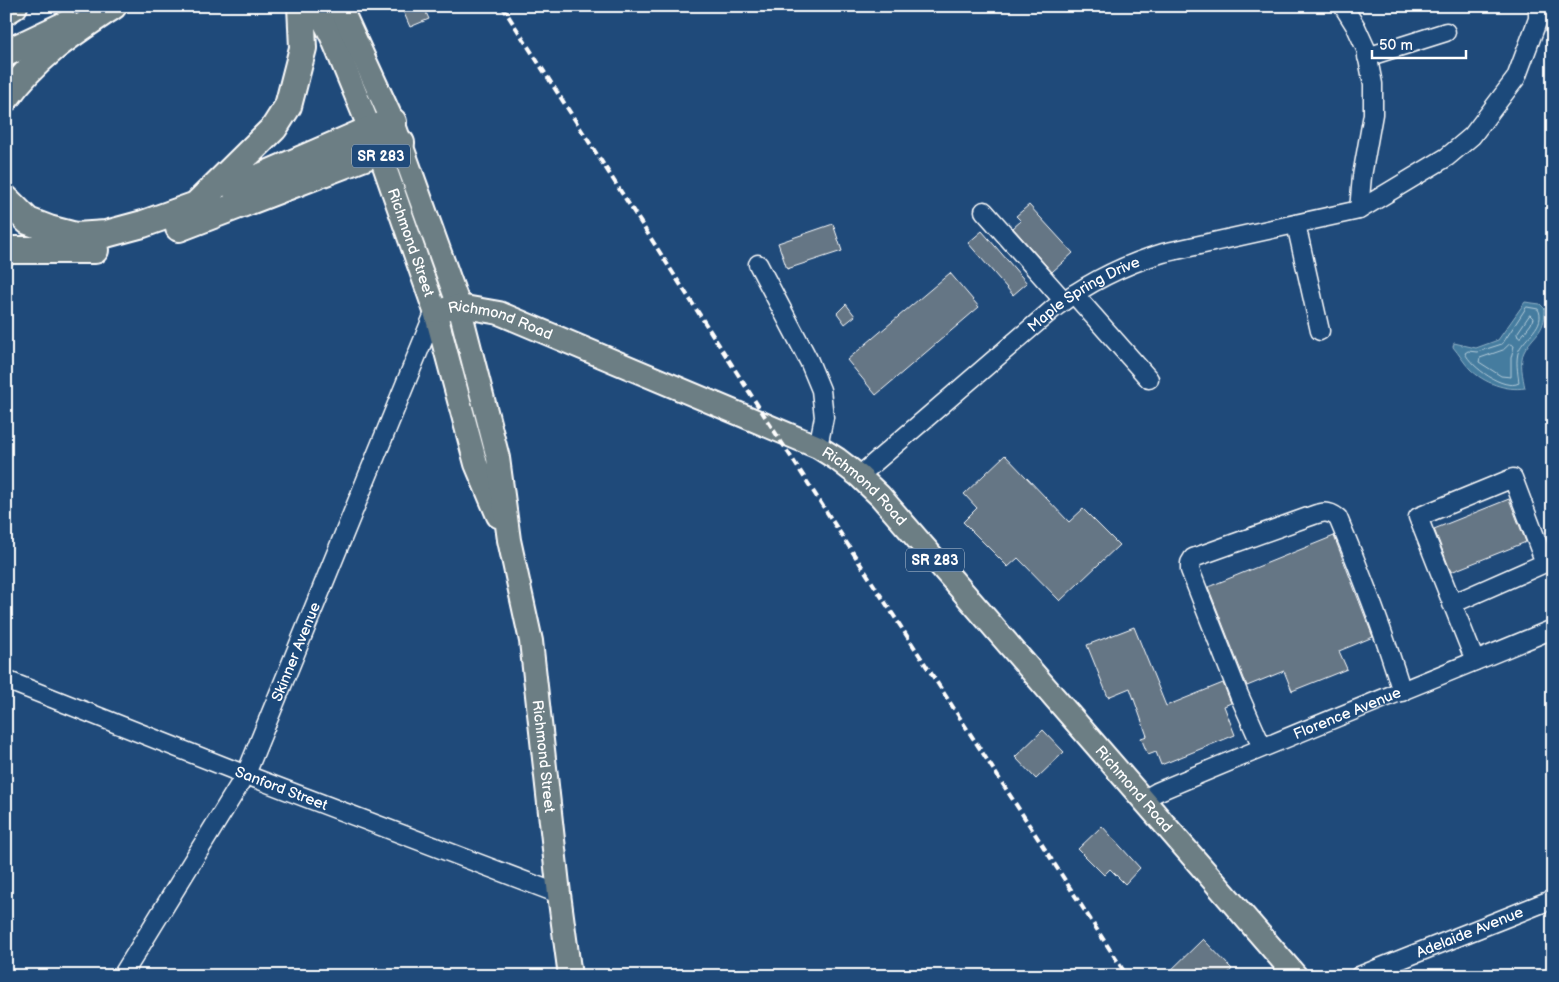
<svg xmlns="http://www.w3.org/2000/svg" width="1559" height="982" viewBox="0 0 1559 982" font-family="'Balsamiq Sans',sans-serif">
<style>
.water{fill:#447c9f;stroke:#8fb0c5}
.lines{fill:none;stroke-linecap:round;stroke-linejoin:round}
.shore{stroke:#b4cbd9;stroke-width:1}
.building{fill:#657685;stroke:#fff}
.minor-casing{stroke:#fff;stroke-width:21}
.major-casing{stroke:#fff;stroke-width:26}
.highway-casing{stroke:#fff;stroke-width:30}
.minor{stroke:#1f4a7a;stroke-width:18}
.major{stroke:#6c7e84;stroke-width:22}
.highway{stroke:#6c7e84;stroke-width:26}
.rail{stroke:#fff;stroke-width:4;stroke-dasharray:8 4;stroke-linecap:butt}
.labels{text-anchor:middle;stroke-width:5;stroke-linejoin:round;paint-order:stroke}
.shield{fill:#1f4a7a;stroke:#bcc9d7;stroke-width:1}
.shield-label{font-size:14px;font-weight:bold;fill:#fff}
.street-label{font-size:15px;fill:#fff;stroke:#1f4a7a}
</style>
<rect width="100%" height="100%" fill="#1f4a7a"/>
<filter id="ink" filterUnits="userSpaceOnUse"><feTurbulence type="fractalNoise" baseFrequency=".02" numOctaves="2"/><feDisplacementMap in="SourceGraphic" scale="10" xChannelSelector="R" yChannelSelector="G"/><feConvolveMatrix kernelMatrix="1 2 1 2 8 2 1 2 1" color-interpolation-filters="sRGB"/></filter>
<g filter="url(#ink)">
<path class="water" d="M 1525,302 L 1540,304 L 1545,309 C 1545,334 1533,334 1524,352 C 1519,361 1523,378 1525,388 C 1506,391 1484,383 1470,369 C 1464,363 1459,354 1453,347 L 1454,343 L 1476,348 L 1498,340 Z"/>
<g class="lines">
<path class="shore" d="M 1527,307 L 1538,309 C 1547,325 1524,338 1519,350 C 1515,360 1518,373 1519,383 C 1504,391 1471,367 1465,353 L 1468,351 L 1477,352 L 1502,344 Z
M 1530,315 L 1533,318 L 1531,324 L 1521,337 L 1518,337 L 1517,334 Z
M 1510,344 L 1514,346 L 1511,358 L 1511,377 L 1501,376 L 1479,362 L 1480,358 L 1503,350 Z"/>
</g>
<path class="building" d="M 401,6 L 423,6 L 429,19 L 410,27 Z
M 1029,205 L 1073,253 L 1052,272 L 1013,228 L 1021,221 L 1016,216 Z
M 833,224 L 842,251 L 787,269 L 778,243 Z
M 982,231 L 1027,283 L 1013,295 L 968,243 Z
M 950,273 L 979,307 L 876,395 L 847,360 Z
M 846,304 L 855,316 L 845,324 L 837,313 Z
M 1005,455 L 1069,522 L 1083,509 L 1119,545 L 1060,601 L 1018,558 L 1008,567 L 963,522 L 977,508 L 964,494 Z
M 1509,499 L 1526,542 L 1451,572 L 1434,529 Z
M 1334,536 L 1373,637 L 1339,651 L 1347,669 L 1292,691 L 1284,671 L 1247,686 L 1208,587 Z
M 1134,627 L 1166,706 L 1223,683 L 1231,703 L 1224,706 L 1235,735 L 1161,765 L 1156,752 L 1148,755 L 1141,738 L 1147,736 L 1130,688 L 1108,697 L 1087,645 Z
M 1043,730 L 1064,752 L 1036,779 L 1015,757 Z
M 1102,826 L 1140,868 L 1125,884 L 1110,869 L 1104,875 L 1078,849 Z
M 1203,939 L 1232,969 L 1226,976 L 1165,976 Z"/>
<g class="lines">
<g class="minor-casing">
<g id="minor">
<path d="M 1343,6 L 1356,27 L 1366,49 L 1373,84 L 1373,114 L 1362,176 L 1359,210"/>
<path d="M 1367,57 L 1446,32"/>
<path d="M 984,211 L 1064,301"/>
<path d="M 1296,224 L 1320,331"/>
<path d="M 758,264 L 809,361 L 821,390 L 824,417 L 818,447"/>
<path d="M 1074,294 L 1149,379"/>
<path id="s1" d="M 859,476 L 1053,309 C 1087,283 1123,265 1163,253 L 1359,210 L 1447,157 L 1472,136 L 1516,78 L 1538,19 L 1538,6"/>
<path d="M 1452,604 L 1545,563 L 1513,478 L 1418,517 L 1475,661"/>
<path id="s2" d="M 6,680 L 236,771 L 559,894"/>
<path d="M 1262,747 L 1239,695 L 1190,570 L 1190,563 L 1193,558 L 1308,517 C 1320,513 1327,509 1338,518 C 1362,575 1384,633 1402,692"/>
<path id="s3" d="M 1143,800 L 1157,792 C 1288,736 1421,684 1553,629"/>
<path id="s4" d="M 122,976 L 246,774 L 435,311"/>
<path id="s5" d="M 1359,976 L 1553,899"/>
</g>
</g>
<g class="major-casing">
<g id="major">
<path id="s6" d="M 316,6 L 332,37 L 379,151 L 435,311 L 476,464 L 498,516"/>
<path id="s7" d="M 340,6 L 393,122 L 459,306 L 498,458 L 509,540 L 531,641 L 559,894 L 570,976"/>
<path id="s8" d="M 435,311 L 459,306 L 499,313 L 818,447 L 837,459 L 859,476 L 880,496 L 1296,976"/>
</g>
</g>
<g class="highway-casing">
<path id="highway" d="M 6,11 L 14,6
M 6,53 L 67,24
M 6,98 C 36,56 71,34 113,6
M 235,188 L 369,130 L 393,122
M 6,199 L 28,221 L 49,229 L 76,236 L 106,234 L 143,224 L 196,205 L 274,128 L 288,106 L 303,48 L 301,6
M 179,228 L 401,143
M 6,250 L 95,250"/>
</g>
<use href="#minor" class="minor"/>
<use href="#major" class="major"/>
<use href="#highway" class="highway"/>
<path class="rail" d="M 502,6 L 771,426 L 1127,976"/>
</g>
</g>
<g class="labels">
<g class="shield">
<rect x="352" y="144.5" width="58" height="23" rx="4"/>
<rect x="906" y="548.5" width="58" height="23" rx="4"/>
</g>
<g class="shield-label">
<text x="381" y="161">SR 283</text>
<text x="935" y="565">SR 283</text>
</g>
<g class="street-label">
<text dy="5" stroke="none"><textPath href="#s6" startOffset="255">Richmond Street</textPath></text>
<text dy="5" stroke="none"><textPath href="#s1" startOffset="290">Maple Spring Drive</textPath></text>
<text dy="5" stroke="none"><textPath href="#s8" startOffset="68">Richmond Road</textPath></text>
<text dy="5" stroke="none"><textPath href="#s8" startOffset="472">Richmond Road</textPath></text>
<text dy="5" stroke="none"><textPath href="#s4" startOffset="369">Skinner Avenue</textPath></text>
<text dy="5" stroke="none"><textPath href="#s3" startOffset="222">Florence Avenue</textPath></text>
<text dy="5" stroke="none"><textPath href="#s7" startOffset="782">Richmond Street</textPath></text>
<text dy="5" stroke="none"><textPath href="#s2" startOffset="296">Sanford Street</textPath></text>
<text dy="5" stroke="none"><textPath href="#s8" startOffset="878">Richmond Road</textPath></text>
<text dy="5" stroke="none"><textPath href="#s5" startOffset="119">Adelaide Avenue</textPath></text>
</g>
</g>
<rect width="1559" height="982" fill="none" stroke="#1f4a7a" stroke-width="25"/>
<rect x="12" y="12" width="1534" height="957" fill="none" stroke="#fff" stroke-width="2" filter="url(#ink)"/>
<path d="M1372 50v8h94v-8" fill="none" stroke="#ffffff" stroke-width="2.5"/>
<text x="1379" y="50" font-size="15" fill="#ffffff" stroke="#1f4a7a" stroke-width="4" paint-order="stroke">50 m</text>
</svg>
